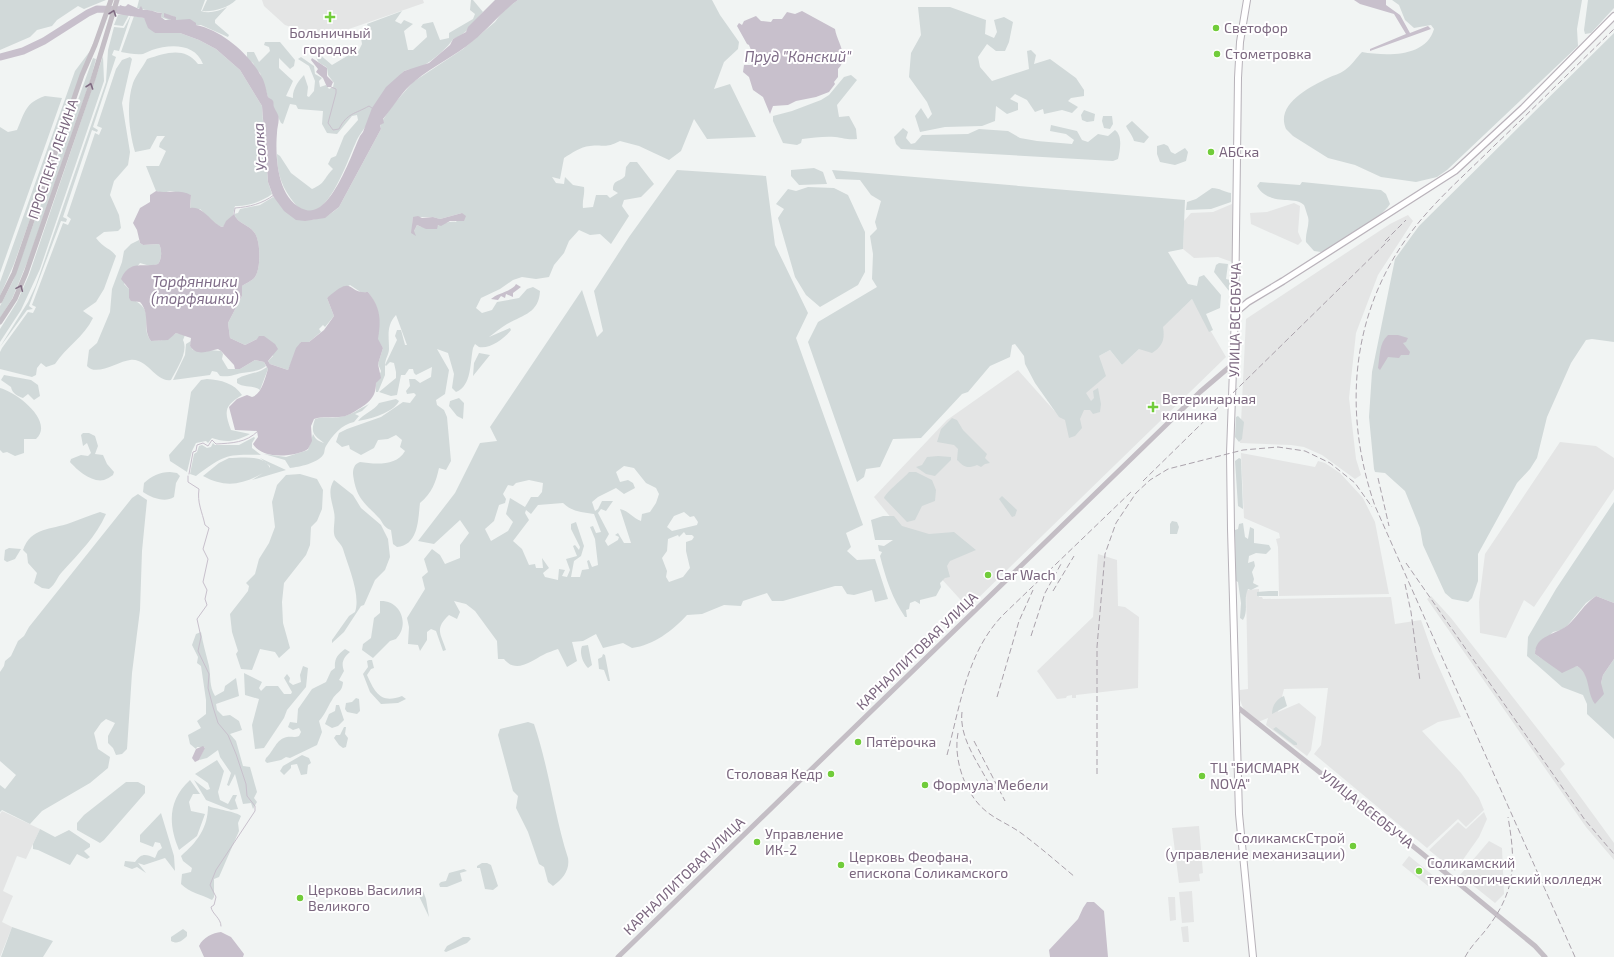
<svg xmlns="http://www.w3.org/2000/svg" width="1614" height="957" viewBox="0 0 1614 957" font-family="'Exo 2',sans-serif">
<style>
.built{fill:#e4e5e5}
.green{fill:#d1d9d9;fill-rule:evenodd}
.water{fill:#c8c0cc}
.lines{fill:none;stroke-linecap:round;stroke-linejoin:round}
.stream{stroke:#c8c0cc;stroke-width:1}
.river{stroke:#c8c0cc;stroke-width:7}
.secondary-casing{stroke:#bab3bb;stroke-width:8}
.primary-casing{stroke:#b7b2b9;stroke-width:8}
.tertiary{stroke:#c4bec5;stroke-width:5}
.secondary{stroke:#fff;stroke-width:5.5}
.primary{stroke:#fff;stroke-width:6}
.rail{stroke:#aaa2ab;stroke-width:1;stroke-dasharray:6 3;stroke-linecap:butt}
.oneway{stroke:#7f6b82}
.poi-dot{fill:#71cc3a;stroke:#fff;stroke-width:1.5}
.labels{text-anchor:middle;stroke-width:4;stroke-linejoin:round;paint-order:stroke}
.poi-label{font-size:14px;fill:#7b677f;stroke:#fff;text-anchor:start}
.street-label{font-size:14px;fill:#7b677f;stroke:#fff}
.water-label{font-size:15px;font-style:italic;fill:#806e89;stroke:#fff}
</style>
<rect width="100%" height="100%" fill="#f1f4f3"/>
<path class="built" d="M 262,0 L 423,0 L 424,3 L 323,38 L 285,25 L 264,6 Z
M 1294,203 L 1300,206 L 1298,232 L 1302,241 L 1298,245 L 1251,224 L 1250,213 L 1267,212 Z
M 1232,204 L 1232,262 L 1218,257 L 1194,258 L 1183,249 L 1184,221 L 1191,213 L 1213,212 Z
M 1408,215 L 1413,221 L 1378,275 L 1356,333 L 1349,398 L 1356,459 L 1361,475 L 1355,479 L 1322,455 L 1304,447 L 1291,445 L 1240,443 L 1246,319 L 1390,224 Z
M 1192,299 L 1226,357 L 968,608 L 938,575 L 874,497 L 947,420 L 1018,370 L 1059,416 L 1099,356 L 1110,350 L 1122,365 Z
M 1560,442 L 1596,446 L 1614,458 L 1614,489 L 1534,607 L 1524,600 L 1506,638 L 1480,633 L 1479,602 L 1485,554 Z
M 1241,453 L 1315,467 L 1318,461 L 1325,463 L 1340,473 L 1363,498 L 1375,522 L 1389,594 L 1279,596 L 1278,547 L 1276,539 L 1280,538 L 1279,533 L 1244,518 Z
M 1098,554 L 1117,560 L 1118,606 L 1125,607 L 1139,617 L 1138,688 L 1076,695 L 1076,698 L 1072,698 L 1072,695 L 1067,696 L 1066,698 L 1057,699 L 1037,671 L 1093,617 Z
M 1259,589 L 1259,597 L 1262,597 L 1263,599 L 1391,597 L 1395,624 L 1421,620 L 1433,654 L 1461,717 L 1438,722 L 1422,731 L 1461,773 L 1479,798 L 1484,810 L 1466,827 L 1458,819 L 1427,848 L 1314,754 L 1321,745 L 1328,688 L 1284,689 L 1278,712 L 1299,703 L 1316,717 L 1311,750 L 1307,756 L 1266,725 L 1268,718 L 1258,722 L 1244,710 L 1240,700 L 1240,690 L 1248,689 L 1246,590 Z
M 1431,596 L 1451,618 L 1565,764 L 1560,769 L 1614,843 L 1614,860 L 1586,827 L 1427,599 Z
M 2,811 L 40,829 L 26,859 L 17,856 L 3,891 L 13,896 L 2,922 L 12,927 L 0,957 L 0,814 Z
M 1484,812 L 1487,819 L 1479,837 L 1455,871 L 1429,850 L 1458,822 L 1466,829 Z
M 1199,826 L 1203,873 L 1199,874 L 1200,881 L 1179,883 L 1172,828 Z
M 1489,841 L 1502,848 L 1504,894 L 1495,903 L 1460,875 Z
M 1409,856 L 1435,877 L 1428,886 L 1402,865 Z
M 1192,891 L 1194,922 L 1182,923 L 1179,892 Z
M 1168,897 L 1175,897 L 1176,920 L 1170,921 Z
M 1188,926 L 1189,942 L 1183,942 L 1181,927 Z"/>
<path class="green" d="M 0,0 L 106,0 L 84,9 L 78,6 L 57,20 L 52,26 L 37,30 L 30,37 L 0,50 Z
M 139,0 L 205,0 L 201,11 C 209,14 219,11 227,7 L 215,20 L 215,23 L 229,35 L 228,37 L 201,25 L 196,25 L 176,20 L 173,16 L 168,15 L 171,21 L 161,17 L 162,13 L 137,8 Z
M 207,0 L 236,0 C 228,8 213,12 202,11 Z
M 471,0 L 473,0 L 483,12 C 475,21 465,36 453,39 C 447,49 428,65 416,69 C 413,70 407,69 404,71 C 401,73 398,80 395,84 C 383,101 371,119 359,136 C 350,150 326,238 295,204 C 282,188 277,174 277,154 L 280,156 L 291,173 L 312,189 C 326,183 323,179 333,169 L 328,164 L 331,158 L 336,156 L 344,136 L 358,120 L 357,115 L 352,116 L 337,134 L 327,133 L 322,124 L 323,111 L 298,109 L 296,105 L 290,104 L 283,124 L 281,123 L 268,97 L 260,73 L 256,70 L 253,63 L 247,59 L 247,52 L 254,52 L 259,62 L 270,51 L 269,47 L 264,45 L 265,42 L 280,42 L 295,60 L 294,66 L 290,69 L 279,58 L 279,68 L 293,81 L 286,96 L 293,98 C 292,90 299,80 304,75 L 308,87 L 307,96 L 309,97 L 314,91 L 315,81 L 309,66 L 298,59 L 301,57 L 314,66 L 315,74 L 322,78 L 319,81 L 320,87 L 326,85 L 329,89 L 333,87 L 334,83 L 328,75 L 327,68 C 323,63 319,66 316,57 L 318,53 L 332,65 L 354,52 L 358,52 L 362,44 L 361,38 L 371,34 L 367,24 L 402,11 L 395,21 L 401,24 L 404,20 L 413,24 L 404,31 L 408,50 L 413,50 L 427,37 L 426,30 L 421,27 L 423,24 L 433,22 L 440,40 L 449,38 L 449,33 L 473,19 L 475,14 L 470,10 Z
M 518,0 L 712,0 L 720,15 L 739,42 L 738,49 L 724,62 L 714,89 L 730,84 L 756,137 L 707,139 L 694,119 L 681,151 L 669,160 L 639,146 L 620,141 C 604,149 605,144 590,146 C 580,147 572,153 564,158 L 560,179 L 552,177 L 556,183 L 564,184 L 565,177 L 573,185 L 584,187 C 585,195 582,200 583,208 L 593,207 L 596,195 L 607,195 L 610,198 L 618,193 L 613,190 C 613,179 619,183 625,176 L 626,167 L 630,162 L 637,162 L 654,184 L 641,197 L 624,200 L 622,206 L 629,216 L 611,244 L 600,234 L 590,235 L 579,230 L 569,241 L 564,253 L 554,265 L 549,277 L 536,279 L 522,277 L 513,280 L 500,289 L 481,298 L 476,308 L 482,313 L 492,310 L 497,302 L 519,298 L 527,289 L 533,287 L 540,291 C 539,313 523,315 507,324 C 500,328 495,333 489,337 L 510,328 L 511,330 C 504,339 490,349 479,347 L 475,344 L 473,348 C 470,362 472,386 456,392 L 452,388 L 454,374 L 448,353 L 437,349 L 449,370 L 445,394 L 436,400 L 437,405 L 444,410 L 447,417 L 451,461 L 446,470 L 439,468 C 436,482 432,493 420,503 C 418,519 419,545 397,547 L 393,544 L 391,530 C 385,528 383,524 380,519 C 365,503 356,499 353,474 C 353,469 354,464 360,462 C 374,464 396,467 405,451 L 400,447 L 402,440 L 396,435 L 388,439 L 378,440 L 374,448 L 361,455 L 350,449 L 349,445 L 342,447 L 336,442 L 339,433 L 347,429 L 381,417 L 403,402 L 410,403 L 416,395 L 414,393 L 407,394 L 406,391 L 410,386 L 409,379 L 415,379 L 420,383 L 431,377 L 432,367 L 416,375 L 414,373 L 413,369 L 409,369 L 405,375 L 401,375 L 397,395 L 391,396 L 379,392 L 396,378 L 396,372 L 394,363 L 390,362 L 386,366 L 385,365 L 385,375 L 378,392 L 376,392 L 376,383 L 381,371 L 378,364 L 383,348 L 377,339 C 381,321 380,308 368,292 L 362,293 L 350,285 L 327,298 L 334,316 L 325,327 L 323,325 L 319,329 L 321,332 L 309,342 L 301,342 L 288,370 L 270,364 L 268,361 L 273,356 L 257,339 L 245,345 L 230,338 L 228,323 L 242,296 L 242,286 C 246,283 252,281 255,277 C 261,268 261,241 254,232 C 248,224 238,224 234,214 L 238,213 L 240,209 L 260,205 L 273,197 L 312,220 C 327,216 326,218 339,207 L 381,129 L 380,124 L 393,105 L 413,82 L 463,49 L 495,22 L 503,11 ZM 462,213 L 456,222 C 441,220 433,233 417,225 L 414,231 L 412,231 L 413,217 L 433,217 L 440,219 ZM 396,315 L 407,345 L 405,345 L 401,330 L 397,330 L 395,336 L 397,340 L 385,365 C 385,359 389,354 389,349 C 389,336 386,326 396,315 Z
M 1392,0 L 1582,0 L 1577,29 L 1578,46 L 1447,170 L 1437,177 L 1416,182 L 1381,177 L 1355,165 L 1328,158 L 1293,136 L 1286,129 C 1275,104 1310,87 1328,78 C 1334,75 1340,74 1345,70 C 1352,65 1356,58 1362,52 C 1385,56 1426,58 1434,29 L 1431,25 L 1414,28 L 1405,20 L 1399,5 Z
M 1588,0 L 1614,0 L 1614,8 L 1591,33 L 1585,34 L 1584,30 Z
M 918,7 L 950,7 L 986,20 L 985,34 L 994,38 L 997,32 L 994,20 L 1004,17 L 1013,22 L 1009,42 L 1005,51 L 996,51 L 987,44 L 978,57 L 980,67 L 992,81 L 1029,69 L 1027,51 L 1031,50 L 1036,55 L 1034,64 L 1050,59 L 1076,78 L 1084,90 L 1084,96 L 1071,98 L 1068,101 L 1078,107 L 1072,113 L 1062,110 L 1044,114 L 1043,109 L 1035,112 L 1027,100 L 1015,94 L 1010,99 L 1018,103 L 1018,110 L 1007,114 L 996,106 L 995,121 L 982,126 L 945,127 L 920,132 L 915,116 L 921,108 L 928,119 L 932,114 L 927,102 L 909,77 L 911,53 L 921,35 Z
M 124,14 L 129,15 L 123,26 L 114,25 L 118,15 Z
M 131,15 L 119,51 L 114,50 L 112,55 L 116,57 L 93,127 L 98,130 L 97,132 L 92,130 L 63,217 L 67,219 L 66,222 L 61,221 L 29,306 L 33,309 L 27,310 L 0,347 L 28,302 L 36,285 L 106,82 L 108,50 L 114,27 L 124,28 Z
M 134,16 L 144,18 L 155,33 L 180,33 L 199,40 L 216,49 L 240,70 L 262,106 L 265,152 L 268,182 L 272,194 C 263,201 247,207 235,206 L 233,215 L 223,227 L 216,225 L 200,209 L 190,209 L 191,195 L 170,191 L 163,193 L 156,191 L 146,166 L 159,166 L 166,151 L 159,147 L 160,143 L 165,136 L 157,136 L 150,149 L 135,152 C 129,131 126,104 133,83 C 136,75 143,67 147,59 C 166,53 184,46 198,64 L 203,64 C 195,43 170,44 152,50 C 149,51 146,53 143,54 C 136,55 128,53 121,52 Z
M 1614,33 L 1614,342 L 1592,339 L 1586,340 L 1571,363 L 1547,417 L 1537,458 L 1530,469 L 1517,483 L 1478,554 L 1478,581 L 1472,598 L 1468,602 L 1452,599 L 1445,593 L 1423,545 L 1420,528 L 1405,491 L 1385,473 L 1375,472 L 1374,469 L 1369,417 L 1372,372 L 1395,259 L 1419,226 Z
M 90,51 L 14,264 L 0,296 L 0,282 L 75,71 Z
M 103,56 L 104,81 L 40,269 L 21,310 L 0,342 L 0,329 L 17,302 L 29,275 Z
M 130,57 L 132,59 L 122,103 L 130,152 L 128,165 L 114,181 L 110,195 L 119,215 L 121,228 L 118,231 L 104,232 L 96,238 C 103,248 112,249 116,256 L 104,289 L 96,302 L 83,311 L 93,318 C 84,337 66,347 55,364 L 46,367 L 41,363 L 37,368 L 36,375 L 32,377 L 0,369 L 0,352 L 2,348 L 28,312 L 33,313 L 36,307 L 32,305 L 63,223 L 68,225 L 71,219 L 67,216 L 95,133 L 99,135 L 102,128 L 97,126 L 116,69 L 122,60 Z
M 93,58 L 96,59 L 91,78 L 29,258 L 12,299 L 0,318 L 0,306 L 13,281 Z
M 851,75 L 857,80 L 837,105 L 839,117 L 849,116 L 856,129 L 857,139 C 847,140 844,138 835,137 C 824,136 813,138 802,139 L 801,143 L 797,145 L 783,143 L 773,121 L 773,116 L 792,111 L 821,100 L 829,95 L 844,77 Z
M 45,96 L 62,98 L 0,273 L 0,127 L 8,132 L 17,130 C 25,112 25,103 45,96 Z
M 1084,110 L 1095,114 L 1094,121 L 1087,122 L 1082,120 L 1081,115 Z
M 1103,116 L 1112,116 L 1113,124 L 1110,129 L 1104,128 L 1102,121 Z
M 1132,121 L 1149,137 L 1144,143 L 1134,141 C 1132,134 1128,131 1126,126 Z
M 1051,125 L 1077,131 L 1082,140 L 1088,142 L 1098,134 L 1108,136 L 1115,130 C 1123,136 1120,150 1118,159 L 1113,161 L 901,149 L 896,144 L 894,137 L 903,128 L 908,132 L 906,138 L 911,144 L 915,143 L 922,135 L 968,134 L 979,129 L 1008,131 L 1020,138 L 1037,141 L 1072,144 L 1074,140 L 1066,134 L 1050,131 Z
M 1164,144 L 1168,146 L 1171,152 L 1175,154 L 1185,148 L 1188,152 L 1186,161 L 1175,165 L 1160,162 L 1157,154 L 1157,146 Z
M 814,168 L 823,172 L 827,184 L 799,185 L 791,176 L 791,170 Z
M 677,170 L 766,176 L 775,245 L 808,313 L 796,338 L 863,525 L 846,533 L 851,547 L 847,551 L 857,560 L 875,559 L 888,599 L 875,602 L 872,590 L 854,595 L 847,594 L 842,586 L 835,586 L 783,601 L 772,601 L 767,593 L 743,601 L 741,606 L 724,605 L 702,614 L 687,615 C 672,631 654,645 632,648 L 623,643 L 603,648 L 596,634 L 583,641 L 572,642 L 577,661 L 567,667 L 558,649 C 553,651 548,652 543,655 C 531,661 516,674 504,659 L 498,659 L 497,641 L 475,611 L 466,604 L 454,601 L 460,612 L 457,619 L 449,615 C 434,629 441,634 446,650 L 443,651 L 436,631 L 431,629 L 427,632 L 427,640 L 420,651 L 418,645 L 408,644 L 409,627 L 407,618 L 425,589 L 422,577 L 428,572 L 424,559 L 432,549 L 440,555 L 445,564 L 460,558 L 460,545 L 469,533 L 460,520 L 434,544 L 418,541 L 455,493 L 480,443 L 497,441 L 490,427 L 582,290 L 597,337 L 603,331 L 594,291 L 629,237 ZM 624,466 L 634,468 L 646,483 L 656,488 L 659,494 L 656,503 L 650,512 L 642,514 L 641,521 C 633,518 629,511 620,509 L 631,543 L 624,543 L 618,533 L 615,535 L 619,537 L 618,540 L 608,546 L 605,541 L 609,534 L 598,513 L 601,509 L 606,511 L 613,501 L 602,501 L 598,509 L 595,511 L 592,502 L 598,497 L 616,488 L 624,494 L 635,488 L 633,483 L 628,480 L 620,482 L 616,472 ZM 529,480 L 543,483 L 542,492 L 538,497 L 531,497 L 525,507 L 510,498 L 506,514 L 513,522 L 508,531 L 491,541 L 485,529 L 494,521 L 499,505 L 505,503 L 506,499 L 503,494 L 508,485 L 513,486 L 516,483 ZM 563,503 C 572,512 582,512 594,514 L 601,532 L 596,533 L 593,526 L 590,527 L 595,539 L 598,565 L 592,567 L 589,560 L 587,561 L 589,569 L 582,570 L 580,577 L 571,577 L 574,561 L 581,556 L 584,546 L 576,522 L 571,524 L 571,529 L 580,547 L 579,550 L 575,545 L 573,546 L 577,556 L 566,559 L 570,570 L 567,577 L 562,576 L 565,570 L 559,569 L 558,580 L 545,577 L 543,573 L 549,568 L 542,558 L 543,568 L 536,568 L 535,564 L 529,565 L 522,549 L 513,541 L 529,520 L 525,513 L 526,510 L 531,514 L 538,505 ZM 684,512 L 690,517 L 694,516 L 698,522 L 697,525 L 672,531 L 667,527 L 674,516 ZM 684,532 L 686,535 L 692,535 L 694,537 L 692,540 L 686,542 L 686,551 L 690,568 L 683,577 L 669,582 L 666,577 L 667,571 L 662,558 L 667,551 L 668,539 L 678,535 L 679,537 Z
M 832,170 L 1185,200 L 1183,249 L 1168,252 L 1188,284 L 1197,286 L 1199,277 L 1204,275 L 1221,295 L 1220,308 L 1206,314 L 1213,330 L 1209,332 L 1192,299 L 1163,327 C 1165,339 1163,346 1152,353 L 1139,349 L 1122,365 L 1110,350 L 1099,356 L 1106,376 L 1086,393 L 1091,401 L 1094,398 L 1093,391 L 1098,388 L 1101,404 L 1100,412 L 1093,414 L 1090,410 L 1084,410 L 1080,419 L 1082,428 L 1075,436 L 1069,438 L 1065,420 L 1059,417 L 1035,383 L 1025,364 L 1024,356 L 1015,344 L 1012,345 L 1010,357 L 990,366 L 968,392 L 962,394 L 921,438 L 893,439 L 880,467 L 866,469 L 864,477 L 857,482 L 808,342 L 818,322 L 877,287 L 872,279 L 873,254 L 870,236 L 877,229 L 875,222 L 881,201 L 871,195 L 860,180 L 836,179 Z
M 1260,182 L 1300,185 L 1302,182 L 1381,190 L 1386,194 L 1390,204 C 1379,221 1345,237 1328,249 L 1321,252 L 1314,251 L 1306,242 C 1305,233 1310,225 1308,217 C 1307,214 1305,207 1304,205 C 1296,195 1269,207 1257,186 Z
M 808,187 L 834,188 L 848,195 L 865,232 L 865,272 L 858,285 L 820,307 L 806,295 L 795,277 L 778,218 L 784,209 L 776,204 L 788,189 L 796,191 Z
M 1212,188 C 1220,188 1224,192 1231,193 L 1231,202 L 1211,209 L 1186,210 L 1187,202 L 1196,199 Z
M 139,240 L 140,243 L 143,245 L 159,244 C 162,249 162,259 158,264 L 150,266 L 140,263 L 124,284 L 129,289 L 129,298 C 159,310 138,324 151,341 C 164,340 165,341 176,333 L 185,335 L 183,340 C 189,352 176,370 171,380 C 156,383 147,357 130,360 C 119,361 96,377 87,366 L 89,350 L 97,343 L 110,312 L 112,289 L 122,262 L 124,251 L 131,244 Z
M 1219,263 L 1228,264 L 1226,279 L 1230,280 L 1229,291 L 1214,272 L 1216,265 Z
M 191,341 L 190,346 L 193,350 L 205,352 L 209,350 L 221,351 L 223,354 L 222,359 L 228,369 L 240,369 L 255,360 L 264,362 L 266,366 C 258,372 251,371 242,373 C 232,375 231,377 220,376 L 217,372 L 212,371 L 210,375 L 173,380 L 185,355 L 186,344 Z
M 479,353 L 490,355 L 473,376 L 474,363 Z
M 267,367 L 268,369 L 260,390 C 254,385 244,388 237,383 L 237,379 C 247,373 258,374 267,367 Z
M 4,375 L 31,380 L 38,385 L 40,396 L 34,400 L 28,394 L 23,398 C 17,396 12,393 11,387 L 1,380 Z
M 207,379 C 221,380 234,383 242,395 C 224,406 224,411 231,430 L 250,434 C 235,442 226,443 212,438 L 208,443 L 206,441 L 196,443 L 192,451 L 187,472 L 170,461 L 169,455 L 184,438 L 191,392 L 201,380 Z
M 0,388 C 16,392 55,421 36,439 L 24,439 L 24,453 L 15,456 L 7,452 L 3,453 L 0,450 Z
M 459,398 L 464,403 L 463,419 L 457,416 L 449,406 L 450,401 Z
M 396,399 L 399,401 C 393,413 370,419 358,421 C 364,413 374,411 379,403 Z
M 369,404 L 362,411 L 355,414 L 359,416 L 354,422 C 342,424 332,436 326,446 C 324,449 325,453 323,455 C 318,463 299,467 290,468 L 285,460 L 264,454 L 286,457 L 308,450 L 313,434 C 316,440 318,441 324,443 C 314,435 310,434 315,419 C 324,416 331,419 340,417 C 350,416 361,408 369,404 Z
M 1238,416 L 1244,422 L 1242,439 L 1239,442 L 1235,437 L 1236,417 Z
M 952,418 L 957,420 L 963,430 L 987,454 L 985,458 L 990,463 L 985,464 L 981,467 L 977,465 C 967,469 964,467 957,460 L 958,449 L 954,445 L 937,442 L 941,429 Z
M 83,433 L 89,433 L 95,436 L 98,446 L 95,454 L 103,455 L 107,464 L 114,472 L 113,475 C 110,477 107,479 104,480 C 92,483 77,470 70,462 L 71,459 L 81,455 L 88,456 L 91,453 L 87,443 L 83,446 L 81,435 Z
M 254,437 L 255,438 L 252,443 L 252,448 L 261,455 C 226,454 224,455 196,476 L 190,474 L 194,454 L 197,452 L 199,446 L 202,445 L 207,448 L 211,447 L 213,443 L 215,445 L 239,445 Z
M 938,456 L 951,457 L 951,460 L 935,476 L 926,474 L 916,467 L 922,465 L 927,457 Z
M 229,458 C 241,458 264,454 270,468 L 270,466 L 260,458 L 286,470 L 252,480 L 263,473 C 242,485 225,488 203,476 L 219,463 Z
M 1239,458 L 1241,459 L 1243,509 L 1238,506 L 1235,461 Z
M 170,472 L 177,473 L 180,476 L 176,483 L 174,497 C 165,503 152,498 143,492 L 144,483 C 152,476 159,472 170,472 Z
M 909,472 L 916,472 L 932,480 L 936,490 L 935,501 L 922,506 L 915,520 L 907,522 L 884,498 C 886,492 903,479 909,472 Z
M 300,474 L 317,479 L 323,490 L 322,509 L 317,521 L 311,527 L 310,545 L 306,555 L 284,583 L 282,602 L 283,623 L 290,648 L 279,658 L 275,652 L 260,649 L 252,670 L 241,669 L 236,654 L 238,651 L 232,632 L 230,614 L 248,591 L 249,586 L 246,583 L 255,574 L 259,559 L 269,543 L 275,527 L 272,502 L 277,485 L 286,475 Z
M 334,480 L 353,495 L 361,508 L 381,525 L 388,539 L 390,557 L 385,570 L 375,580 L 364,605 L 361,606 L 344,632 L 332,643 L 332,640 L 349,616 L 355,612 C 361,595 348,566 343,549 C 342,545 337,541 335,537 C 332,530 336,520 334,512 C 332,501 327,491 334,480 Z
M 138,494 L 147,500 L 142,551 L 140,610 L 132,673 L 127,749 L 122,754 L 116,755 L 113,748 L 108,743 L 108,736 L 115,723 L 106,719 L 101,723 L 94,733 L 98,749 L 110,757 L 108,768 L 90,783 L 42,811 L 30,824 L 2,810 L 0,812 L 0,785 L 5,789 L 16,775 L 0,761 L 0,672 L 4,666 L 5,661 L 11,656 L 18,641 L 24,636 L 29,627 L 132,498 Z
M 1002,496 L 1017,510 L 1015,516 L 1012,517 L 999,499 Z
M 1614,502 L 1614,603 L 1596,596 L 1586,603 L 1567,626 L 1561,630 L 1553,632 L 1535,650 L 1535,654 C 1547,663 1563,670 1577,666 C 1585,671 1591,683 1590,692 L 1601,683 L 1603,675 L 1614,659 L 1614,739 L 1587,714 L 1587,704 L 1583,695 L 1562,687 L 1527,656 L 1528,637 L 1556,589 Z
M 100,512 L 106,514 C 96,537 79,553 62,572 C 57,577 56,584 49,589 L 42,588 L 34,583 L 37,573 L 28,563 L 27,554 L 23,550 C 31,527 51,530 70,523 C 80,519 89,516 100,512 Z
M 883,516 L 894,516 L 902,526 L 929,534 L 954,532 L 976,550 L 950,561 L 947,566 L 950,577 L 945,578 L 940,583 L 941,587 L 936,596 L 920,600 L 920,604 L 915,601 L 910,603 L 909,609 L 906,610 L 907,617 L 905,617 C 892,598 886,579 880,556 L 882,552 L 879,551 L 878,545 L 884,546 L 893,540 L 875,540 L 871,520 Z
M 1172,521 L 1177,522 L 1179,527 L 1177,534 L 1170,534 L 1170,524 Z
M 1243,523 L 1245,537 L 1248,539 L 1250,527 L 1254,529 L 1254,543 L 1269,545 L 1271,549 L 1266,554 L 1256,553 L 1249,556 L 1248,563 L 1254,561 L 1255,566 L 1252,572 L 1254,579 L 1253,583 L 1259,586 L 1251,590 L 1248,589 C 1243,599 1249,610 1243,620 L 1240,618 L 1241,603 L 1238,582 L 1236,581 L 1235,530 L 1238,529 L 1239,524 Z
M 9,548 L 21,549 L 15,559 L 7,562 L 4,560 L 5,550 Z
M 1269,591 L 1278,591 L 1278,596 L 1257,596 L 1257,592 Z
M 380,601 C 401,600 410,625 396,639 L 390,641 L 373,658 L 362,650 L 363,644 L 371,638 L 374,618 L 380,613 Z
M 201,632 C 203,644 206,654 209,666 C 211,677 209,686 215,696 L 224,691 L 225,686 L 236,678 L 239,696 L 216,704 L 217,710 L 223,716 L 230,715 L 239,721 L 242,730 L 230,734 L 236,741 L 243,766 L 250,767 L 257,792 L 254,798 L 257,802 L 253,809 L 251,803 L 243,804 L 235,774 L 229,786 L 227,785 L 231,773 L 220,757 L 218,750 L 207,758 L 199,760 L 205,747 L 197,747 L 196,749 L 190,744 L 188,735 L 201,728 L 197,721 L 206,714 L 206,700 L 201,666 L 197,663 L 198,657 L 192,645 L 196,634 Z
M 588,645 L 592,665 L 588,668 C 583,663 579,653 582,646 Z
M 345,649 L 350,652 C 343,658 341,663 344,671 L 339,680 L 343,682 C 342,693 337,691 332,700 C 327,708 326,713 319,721 L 322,732 L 317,745 L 290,758 L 286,757 L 281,760 L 267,763 L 265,761 L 266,758 C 274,751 276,739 287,737 C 291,736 294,738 299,736 L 301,732 L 299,728 L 293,730 L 288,727 L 290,722 L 297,723 L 298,709 L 312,689 L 326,682 L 331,671 L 335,668 C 334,659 338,654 345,649 Z
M 603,654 L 605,655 L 610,681 L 608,681 L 604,670 L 599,669 L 598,659 L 602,657 Z
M 369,660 L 372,660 L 374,668 L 371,669 L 367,675 C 375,693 381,704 402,696 L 406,699 L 398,703 L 381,704 L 370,692 L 363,674 L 368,667 L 367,661 Z
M 303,666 L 308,668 L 306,687 L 287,710 L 284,718 L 264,748 L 255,749 L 252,725 L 259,699 L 245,695 L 244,673 L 262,682 L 259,688 L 261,691 L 266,686 L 278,686 L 284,694 L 291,694 L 292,692 L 284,678 L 287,674 L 290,678 L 289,682 L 293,685 L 301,682 L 300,675 Z
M 1284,696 L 1287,706 L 1272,714 C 1272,706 1276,699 1284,696 Z
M 356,698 L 359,699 L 360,711 L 357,714 L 347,712 L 345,709 L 346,703 L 352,702 Z
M 336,705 L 339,705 L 344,720 L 338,726 L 332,728 L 325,724 L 329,714 L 335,711 Z
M 528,722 L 534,724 C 549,768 554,814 568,858 C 570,870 563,879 553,886 L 548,882 L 544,867 L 539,864 L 528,832 L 516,808 L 518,796 L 513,791 L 498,735 L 500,729 Z
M 344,727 L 346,727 L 345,734 L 348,738 L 346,747 L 343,748 L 339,745 L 334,738 L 336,735 L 340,735 Z
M 1276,727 L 1297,743 L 1297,745 L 1294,745 L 1273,729 Z
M 302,755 L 309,758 L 311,763 L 308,765 L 307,774 L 301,775 L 297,764 L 291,765 L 291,768 L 284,775 L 280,771 L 283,766 Z
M 217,760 L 224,771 L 218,792 L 220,800 L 228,804 L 233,795 L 237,795 L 235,800 L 238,809 L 231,810 L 206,800 L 194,780 L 207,790 L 210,789 L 208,783 L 195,774 Z
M 190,780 L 200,794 L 193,794 L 189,802 L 191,811 L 205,814 L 197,836 L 179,850 C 168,824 168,800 190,780 Z
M 126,782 L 138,782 L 145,786 L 145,793 L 104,840 L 100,843 L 77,830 L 77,823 L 84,815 Z
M 208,806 C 216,809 237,812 241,816 L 238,823 L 239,831 L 219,877 L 214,879 L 214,897 L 212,900 C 201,894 190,893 181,884 L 182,874 L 191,872 L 192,868 L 183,861 L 181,856 C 197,842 208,828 208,806 Z
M 161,813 L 174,856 L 175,871 L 165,858 L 144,865 L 138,863 L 146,873 L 137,867 L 132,869 L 124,866 L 125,861 L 135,862 C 142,853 145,854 155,858 L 158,851 L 162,848 L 160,843 L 155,842 L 153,847 L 140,842 L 140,835 Z
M 40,829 L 55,837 L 69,830 L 90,844 L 90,847 L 84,851 L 90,857 L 87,859 L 77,854 L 70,865 L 38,850 L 33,849 L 33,844 Z
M 482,863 L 487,863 L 491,865 L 498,886 L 493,890 L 485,889 L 480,868 L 477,868 L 477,866 Z
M 464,869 L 467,871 L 460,873 L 462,881 L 447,887 L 440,887 L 439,884 L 441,882 L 446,881 L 449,873 Z
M 420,891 L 423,891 L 426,899 L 429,917 L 418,894 Z
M 12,927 L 53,941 L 43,957 L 1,957 Z
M 183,929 L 187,932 L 187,936 C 183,940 178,945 171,941 L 171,937 Z
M 463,937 L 469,937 L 471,939 L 467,943 L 446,952 L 444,951 L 447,946 Z"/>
<path class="water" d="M 495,0 L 518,0 C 501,12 489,28 473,41 C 455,56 433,66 415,81 C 402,91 394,106 383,119 L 384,123 L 380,125 L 381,129 L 339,207 L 325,218 L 305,221 L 296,220 L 284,211 L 273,196 L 268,182 L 262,106 L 240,70 L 216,49 L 199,40 L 180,33 L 155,33 L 148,28 L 144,18 L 117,14 L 120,5 L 125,7 L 128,4 L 139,9 L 141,6 L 143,10 C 150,9 155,13 162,13 L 161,17 L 165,20 L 171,20 L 164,17 L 164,13 L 176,17 L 176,20 L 190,19 L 196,23 L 196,25 C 221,30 247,52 260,74 C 265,81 266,90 268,97 C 270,99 272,99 273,101 C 274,102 273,105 274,107 C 275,110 277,112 278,115 C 280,120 277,127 277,133 C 275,156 277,202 306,210 C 331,217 352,153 360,136 L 363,132 L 372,108 L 386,87 L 404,71 L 429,63 L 450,45 L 453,39 L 466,32 L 468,27 Z
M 1354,0 L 1386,0 L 1386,5 L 1400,15 L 1410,33 L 1428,26 L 1431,29 L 1370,51 L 1370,49 L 1406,34 L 1394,14 L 1360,4 Z
M 802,11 L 835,29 C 837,42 850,57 838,69 L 838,77 L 834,82 L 835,84 L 829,92 L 816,97 L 796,101 L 788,105 L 773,106 L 770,114 L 763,97 L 753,90 L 749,77 L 743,72 L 744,65 L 752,65 L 755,60 L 749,45 L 747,44 L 737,26 L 739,23 L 742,25 L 744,21 L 756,16 L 761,21 L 771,22 L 773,19 L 782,19 L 787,12 L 795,14 Z
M 312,58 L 327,68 L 327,76 L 333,82 L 331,87 L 327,87 L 323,78 L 316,72 L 318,69 L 311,60 Z
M 156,191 C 167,194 179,189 191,195 L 190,208 C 204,205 211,224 223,227 L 226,221 L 234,214 C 238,224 248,224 254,232 C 261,240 261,269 255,277 C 252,281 246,283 242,286 L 242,296 L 228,323 L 230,338 L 245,345 L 257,339 L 259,336 L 264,336 L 275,344 L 278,349 L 268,361 L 270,364 L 288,370 L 296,348 L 301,342 L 309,342 L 324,330 L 334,316 L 327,298 C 355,273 346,294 368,292 C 381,308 381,320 378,339 L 383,348 L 378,364 L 381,378 L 376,383 C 376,399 367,404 354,412 C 350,414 345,417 339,417 C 330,418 323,416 314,419 L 311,426 L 312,441 L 308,449 C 295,457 262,460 253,444 L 258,437 L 257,431 L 235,430 L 229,407 L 237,399 L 247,395 L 252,397 C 262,394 265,378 268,369 L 264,362 L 255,360 L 240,369 L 235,369 L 234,365 L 221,351 L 218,349 C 208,351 197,357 190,346 L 191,338 L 176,333 L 168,340 L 151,341 C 142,329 151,314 140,302 L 131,301 L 129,298 L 129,289 L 121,279 C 130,259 142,268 158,264 C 162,259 162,249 159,244 L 143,245 L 140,243 L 137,230 L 133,223 L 140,208 L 150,202 L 150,195 Z
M 462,213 L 466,216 L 464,221 L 450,221 L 441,226 L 438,225 L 437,229 L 426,229 L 417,225 L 414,231 L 416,236 L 411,233 L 413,217 L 418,216 L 422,218 L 433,217 L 440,219 Z
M 516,284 L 521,287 L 513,293 L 513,297 L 506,294 L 505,298 L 501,296 L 498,300 L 491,299 C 497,293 513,291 516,284 Z
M 1388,335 L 1398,335 L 1408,338 L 1406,342 L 1403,343 L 1410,352 L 1409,355 L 1401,355 L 1399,358 L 1388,357 L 1380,370 L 1378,368 C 1380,356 1379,343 1388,335 Z
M 1596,596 L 1614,603 L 1614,659 L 1603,675 L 1601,683 L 1604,694 L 1595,704 C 1586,692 1591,675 1577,666 L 1562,673 L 1535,654 C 1535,635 1556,635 1568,625 C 1578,616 1584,604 1596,596 Z
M 203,746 L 205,748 L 199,760 L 195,762 L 192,758 L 196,749 Z
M 1087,902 L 1094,902 L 1104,911 L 1108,957 L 1050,957 L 1049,950 L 1078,919 L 1083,908 Z
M 221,932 L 231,937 L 244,954 L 243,957 L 204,957 L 199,946 C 203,937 213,933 221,932 Z"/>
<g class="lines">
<path class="stream" d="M 331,87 L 336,89 L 336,93 L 328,123 L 333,130 L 339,129 C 347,113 355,114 369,106 L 372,108
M 234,214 L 235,208 C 249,207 262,204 274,195
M 189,474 L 193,452 L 196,451 L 197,445 L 203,443 L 208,446 L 212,440 L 216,444 C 232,443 246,443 258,431
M 188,476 L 188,482 L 199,489 C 197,503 202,511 205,525 L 209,528 L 203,549 L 208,559 L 203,582 L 207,590 L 205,599 L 207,605 L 197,619 L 201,637 L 198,651 L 209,674 L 208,688 L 213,707 L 218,723 L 228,735 L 236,754 L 246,784 L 247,796 L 255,806 L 255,811 L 216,870 L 210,885 L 216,897 L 214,905 L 211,907 C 212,914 221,918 221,926"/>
<path class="river" d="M 0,57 L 23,51 L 44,41 L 88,13 L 97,9 L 128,10"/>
<g class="secondary-casing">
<path id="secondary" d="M 1235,313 L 1248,302 L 1283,281 L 1455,171 L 1523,108 L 1614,16"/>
</g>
<g class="primary-casing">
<path id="primary" d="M 1247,0 L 1240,42 L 1238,78 L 1235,313 L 1230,453 L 1231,529 L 1239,814 L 1253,957"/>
</g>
<path class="tertiary" d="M 0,301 L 14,273 L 82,75 L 95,45 L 111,0
M 0,322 L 15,299 L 26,273 L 93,79 L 117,0
M 1236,706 L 1419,851 L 1535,946 L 1545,957
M 618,957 L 1200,392 L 1234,363"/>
<use href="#secondary" class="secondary"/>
<use href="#primary" class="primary"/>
<path class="rail" d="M 1385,241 L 1406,220
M 1378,478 L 1389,526
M 1143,481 L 1390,239
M 1406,563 L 1585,820 L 1614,854
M 1405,584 L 1411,612 L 1420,681
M 1053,591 L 1074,556
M 1031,636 L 1045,593 L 1061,564
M 997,697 L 1019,621 L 1033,590
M 962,712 C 959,737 977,761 988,782
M 958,733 C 953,759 965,795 987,812 C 997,820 1010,825 1021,833 C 1040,847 1057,862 1075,877
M 974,741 L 1005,801
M 947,755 C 960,706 967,651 1004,614 L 1132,491
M 1097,774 L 1097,647 L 1105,554 L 1116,523 L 1136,493 L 1150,480 L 1168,469 L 1243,450 L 1278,447 L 1305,451 L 1330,463 L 1355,483 L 1372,507
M 1465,957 C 1472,944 1483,935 1491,923 C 1517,887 1515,858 1508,817
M 1575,957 L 1375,506 C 1343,414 1350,315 1409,235 C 1433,202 1466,174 1495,145 C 1535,107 1574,68 1614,29"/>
</g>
<defs><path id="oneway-chevron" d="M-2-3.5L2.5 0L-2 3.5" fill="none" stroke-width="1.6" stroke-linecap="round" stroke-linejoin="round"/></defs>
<g class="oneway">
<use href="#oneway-chevron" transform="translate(113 13) rotate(-71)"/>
<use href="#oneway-chevron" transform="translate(90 86) rotate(-71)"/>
<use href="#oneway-chevron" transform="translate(20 288) rotate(-66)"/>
</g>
<g class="poi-dot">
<path d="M328 11h4v4h4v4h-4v4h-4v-4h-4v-4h4z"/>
<circle cx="1216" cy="28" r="4"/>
<circle cx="1217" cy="54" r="4"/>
<circle cx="1211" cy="152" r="4"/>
<path d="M1151 401h4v4h4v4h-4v4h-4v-4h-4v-4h4z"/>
<circle cx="988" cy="575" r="4"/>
<circle cx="858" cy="742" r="4"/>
<circle cx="831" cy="774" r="4"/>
<circle cx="1202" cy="776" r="4"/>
<circle cx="925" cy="785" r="4"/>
<circle cx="757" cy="842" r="4"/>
<circle cx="1353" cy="846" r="4"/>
<circle cx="841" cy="865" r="4"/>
<circle cx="1419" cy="871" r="4"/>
<circle cx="300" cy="898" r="4"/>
</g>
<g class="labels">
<g class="poi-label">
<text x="1224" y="33">Светофор</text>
<text x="330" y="38" text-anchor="middle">Больничный<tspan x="330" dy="16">городок</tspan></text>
<text x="1225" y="59">Стометровка</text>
<text x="1219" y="157">АБСка</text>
<text x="1162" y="404">Ветеринарная<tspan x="1162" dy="16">клиника</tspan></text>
<text x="996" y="580">Car Wach</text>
<text x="866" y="747">Пятёрочка</text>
<text x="1210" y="773">ТЦ "БИСМАРК<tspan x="1210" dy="16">NOVA"</tspan></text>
<text x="823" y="779" text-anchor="end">Столовая Кедр</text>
<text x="933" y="790">Формула Мебели</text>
<text x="765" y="839">Управление<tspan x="765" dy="16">ИК-2</tspan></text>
<text x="1345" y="843" text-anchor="end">СоликамскСтрой<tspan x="1345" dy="16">(управление механизации)</tspan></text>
<text x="849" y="862">Церковь Феофана,<tspan x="849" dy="16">епископа Соликамского</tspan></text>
<text x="1427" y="868">Соликамский<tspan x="1427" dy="16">технологический колледж</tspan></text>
<text x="308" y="895">Церковь Василия<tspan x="308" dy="16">Великого</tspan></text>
</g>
<g class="street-label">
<text transform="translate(53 159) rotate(-71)" y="5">ПРОСПЕКТ ЛЕНИНА</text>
<text transform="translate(1235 320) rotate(-89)" y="5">УЛИЦА ВСЕОБУЧА</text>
<text transform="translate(917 651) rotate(-44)" y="5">КАРНАЛЛИТОВАЯ УЛИЦА</text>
<text transform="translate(1367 809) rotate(39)" y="5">УЛИЦА ВСЕОБУЧА</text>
<text transform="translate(684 876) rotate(-44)" y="5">КАРНАЛЛИТОВАЯ УЛИЦА</text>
</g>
<g class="water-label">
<text x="798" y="62">Пруд "Конский"</text>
<text transform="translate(260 147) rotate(-94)" y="5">Усолка</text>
<text x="195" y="287">Торфянники<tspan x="195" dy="17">(торфяшки)</tspan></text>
</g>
</g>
</svg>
